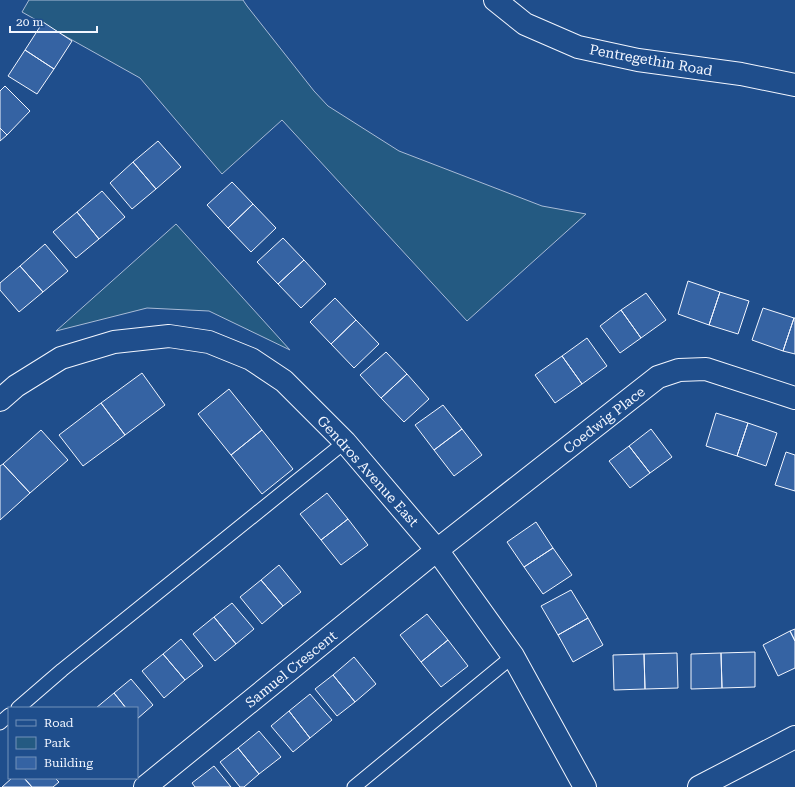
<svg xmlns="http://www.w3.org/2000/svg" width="795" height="787" viewBox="0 0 795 787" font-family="'Roboto Serif',serif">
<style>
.green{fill:#245a82;stroke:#a8bbd7}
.building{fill:#3563a3;stroke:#f2f6ff}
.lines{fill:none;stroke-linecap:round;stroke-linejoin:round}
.service-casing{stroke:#f2f6ff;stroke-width:15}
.minor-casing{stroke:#f2f6ff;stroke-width:24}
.tertiary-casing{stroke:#f2f6ff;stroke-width:24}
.service{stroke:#1f4e8c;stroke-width:13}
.minor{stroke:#1f4e8c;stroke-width:22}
.tertiary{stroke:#1f4e8c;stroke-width:22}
.labels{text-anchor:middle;stroke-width:3;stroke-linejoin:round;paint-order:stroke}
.street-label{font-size:14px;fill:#f2f6ff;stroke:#1f4e8c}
</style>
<rect width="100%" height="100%" fill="#1f4e8c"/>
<path class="green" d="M 29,0 L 243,0 L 247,6 L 314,91 L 328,106 L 399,151 L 542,206 L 586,214 L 467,321 L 282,120 L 222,174 L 140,78 L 22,12 Z
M 176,224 L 290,350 L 209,311 L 147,308 L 56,331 Z"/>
<path class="building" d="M 43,22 L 72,41 L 54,69 L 25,50 Z
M 25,50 L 54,69 L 37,94 L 8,76 Z
M 5,86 L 30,111 L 7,135 L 0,128 L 0,91 Z
M 0,128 L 7,135 L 0,141 Z
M 158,141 L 181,167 L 156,189 L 133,162 Z
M 133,162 L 156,189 L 132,209 L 110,183 Z
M 232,182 L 253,204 L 228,228 L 207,205 Z
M 102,191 L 125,217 L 99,239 L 77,212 Z
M 253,204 L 276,228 L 251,252 L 228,228 Z
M 77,212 L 99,239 L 76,258 L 53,232 Z
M 283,238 L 304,260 L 278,284 L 257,262 Z
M 45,244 L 68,271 L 43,292 L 20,266 Z
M 304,260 L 326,284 L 301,308 L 278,284 Z
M 20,266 L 43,292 L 19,312 L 0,290 L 0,283 Z
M 688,281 L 720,292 L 709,325 L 678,314 Z
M 720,292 L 749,301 L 738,334 L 709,325 Z
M 646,293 L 666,320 L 641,338 L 621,310 Z
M 335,298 L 356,320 L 331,344 L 310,322 Z
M 763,308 L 794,318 L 783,351 L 752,340 Z
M 621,310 L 641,338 L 620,353 L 600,326 Z
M 794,318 L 795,318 L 795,354 L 783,351 Z
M 356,320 L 379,344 L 354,368 L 331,344 Z
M 587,338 L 607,366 L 582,384 L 562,356 Z
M 386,352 L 407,374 L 381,398 L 360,375 Z
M 562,356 L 582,384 L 555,403 L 535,375 Z
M 142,373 L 165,405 L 125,435 L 101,403 Z
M 407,374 L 429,399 L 404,422 L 381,398 Z
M 229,389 L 262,430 L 231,455 L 198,414 Z
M 101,403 L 125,435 L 83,466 L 59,435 Z
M 443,405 L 462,429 L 434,450 L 415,425 Z
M 716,413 L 748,423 L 737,456 L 706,446 Z
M 748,423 L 777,433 L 766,466 L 737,456 Z
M 462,429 L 482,455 L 454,476 L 434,450 Z
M 651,429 L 672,457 L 650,473 L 629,446 Z
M 41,430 L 68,460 L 30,493 L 3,464 Z
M 262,430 L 293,469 L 262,494 L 231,455 Z
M 629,446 L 650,473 L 630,488 L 609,461 Z
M 786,452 L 795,455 L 795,491 L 775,485 Z
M 3,464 L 30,493 L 0,520 L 0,466 Z
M 327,493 L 348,519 L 321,540 L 300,514 Z
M 348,519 L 368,545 L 341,565 L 321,540 Z
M 536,522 L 553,548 L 524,567 L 507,542 Z
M 553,548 L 572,575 L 543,594 L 524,567 Z
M 279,565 L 301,592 L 283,606 L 261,580 Z
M 261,580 L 283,606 L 262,624 L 240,597 Z
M 571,590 L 588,618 L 558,635 L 541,606 Z
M 232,603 L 254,629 L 236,644 L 214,617 Z
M 427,614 L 448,640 L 421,662 L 400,635 Z
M 214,617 L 236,644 L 215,661 L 193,634 Z
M 588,618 L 603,645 L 573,662 L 558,635 Z
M 795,629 L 795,641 L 790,631 Z
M 790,631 L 795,641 L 795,668 L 778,676 L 763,645 Z
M 181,639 L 203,666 L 185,680 L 163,654 Z
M 448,640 L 468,666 L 441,687 L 421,662 Z
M 755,652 L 755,687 L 722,688 L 721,653 Z
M 677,653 L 678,688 L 645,689 L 644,654 Z
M 721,653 L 722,688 L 691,689 L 691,654 Z
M 163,654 L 185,680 L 164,698 L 142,671 Z
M 644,654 L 645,689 L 614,690 L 613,655 Z
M 354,657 L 376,684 L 355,702 L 333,675 Z
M 333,675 L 355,702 L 337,716 L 315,689 Z
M 131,679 L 153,705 L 137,719 L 137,708 L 126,708 L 114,693 Z
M 114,693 L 126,708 L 96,708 Z
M 310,694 L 332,720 L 310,738 L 289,711 Z
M 289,711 L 310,738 L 293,752 L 271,726 Z
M 259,731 L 281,757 L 259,774 L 238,748 Z
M 238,748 L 259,774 L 244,787 L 240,787 L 220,762 Z
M 214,766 L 231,787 L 195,787 L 192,783 Z
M 12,778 L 24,778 L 32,787 L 2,787 Z
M 24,778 L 55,778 L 59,782 L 53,787 L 32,787 Z"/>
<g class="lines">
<g class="service-casing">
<path id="service" d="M 18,708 L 62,670 L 345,442
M 0,723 L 9,715
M 354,787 L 513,656"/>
</g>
<g class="minor-casing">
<path id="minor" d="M 0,400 L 16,386 L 61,358 L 114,342 L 169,336 L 209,342 L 251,359 L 284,381 L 345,442 L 437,550 L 513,656 L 585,787
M 145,787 L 437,550 L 658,377 L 679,370 L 706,369 L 795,398"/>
</g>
<g class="tertiary-casing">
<path id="tertiary" d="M 495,0 L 525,24 L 578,47 L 638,60 L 741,74 L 795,85
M 699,787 L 795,737"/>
</g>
<use href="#service" class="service"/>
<use href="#minor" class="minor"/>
<use href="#tertiary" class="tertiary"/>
</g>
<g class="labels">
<g class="street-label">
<text transform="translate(651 60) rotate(10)" y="5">Pentregethin Road</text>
<text transform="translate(604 420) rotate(-38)" y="5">Coedwig Place</text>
<text transform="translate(368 471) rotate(48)" y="5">Gendros Avenue East</text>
<text transform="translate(291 669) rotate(-39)" y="5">Samuel Crescent</text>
</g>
</g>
<rect x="8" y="707" width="130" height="72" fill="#1f4e8c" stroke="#7391ba"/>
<rect x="16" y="720" width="20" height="6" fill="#1f4e8c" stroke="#7391ba"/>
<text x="44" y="727" font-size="12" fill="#f2f6ff">Road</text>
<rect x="16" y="737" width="20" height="12" fill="#245a82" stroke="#7391ba"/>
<text x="44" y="747" font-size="12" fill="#f2f6ff">Park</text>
<rect x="16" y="757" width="20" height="12" fill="#3563a3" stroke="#7391ba"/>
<text x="44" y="767" font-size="12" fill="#f2f6ff">Building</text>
<path d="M10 26v6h87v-6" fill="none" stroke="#f2f6ff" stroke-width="2"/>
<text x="16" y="26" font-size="12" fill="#f2f6ff" stroke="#1f4e8c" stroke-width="3" paint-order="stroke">20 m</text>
</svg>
